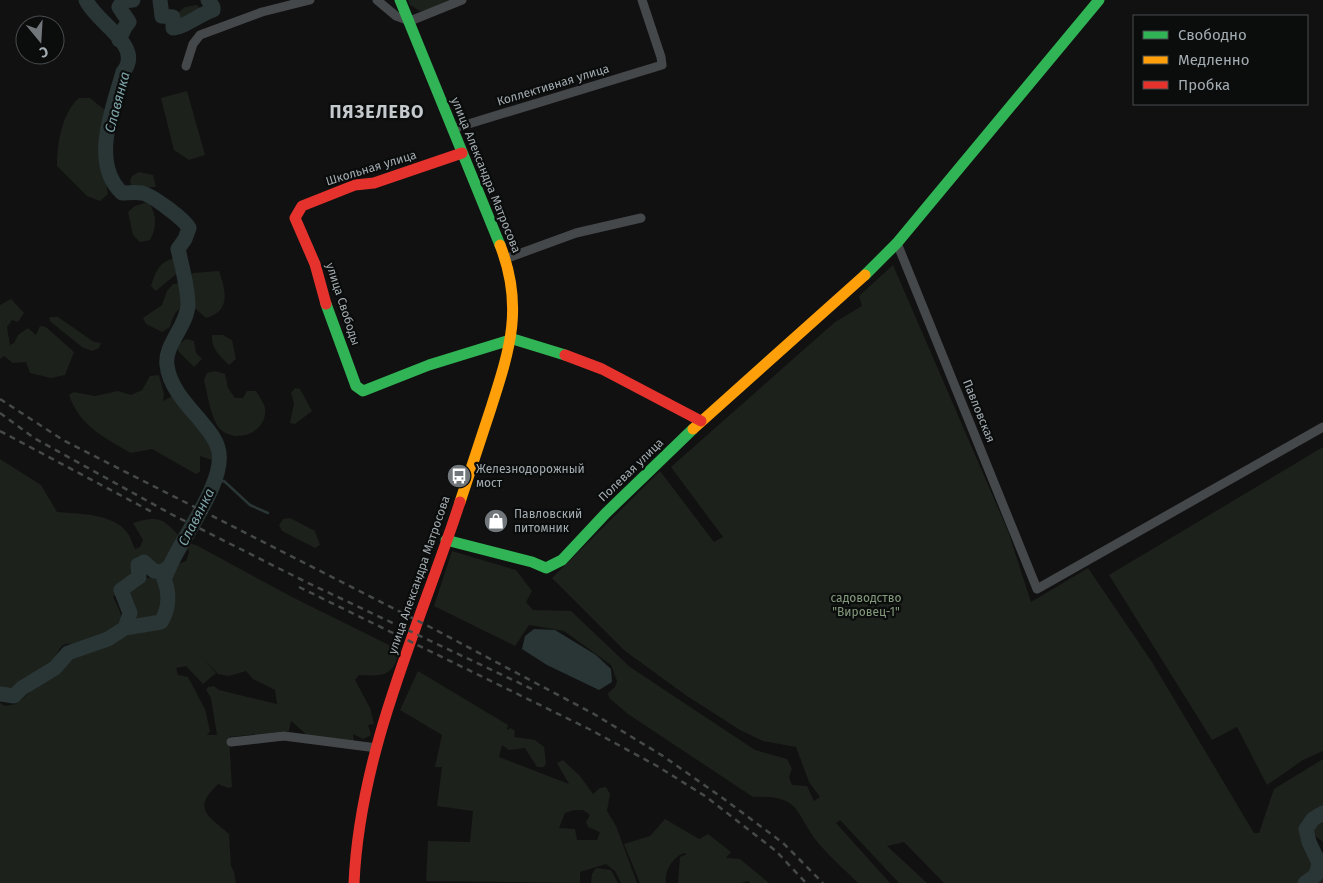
<svg xmlns="http://www.w3.org/2000/svg" width="1323" height="883" viewBox="0 0 1323 883" font-family="'Fira Sans',sans-serif">
<style>
.green{fill:#1c211b;fill-rule:evenodd}
.water{fill:#2a3536}
.lines{fill:none;stroke-linecap:round;stroke-linejoin:round}
.stream{stroke:#2a3536;stroke-width:2.5}
.river{stroke:#2a3536;stroke-width:15}
.street{stroke:#45484a;stroke-width:9}
.fast{stroke:#30b455;stroke-width:11}
.slow{stroke:#ff9f0a;stroke-width:11}
.jam{stroke:#e5322d;stroke-width:11}
.rail{stroke:#464949;stroke-width:2.5;stroke-dasharray:6 5;stroke-linecap:butt}
.labels{text-anchor:middle;stroke-width:4.5;stroke-linejoin:round;paint-order:stroke}
.street-label{font-size:12px;fill:#a3acb1;stroke:#0b0c0c}
.poi-label{font-size:12px;fill:#a3acb1;stroke:#0b0c0c;text-anchor:start}
.park-label{font-size:12px;fill:#849a7c;stroke:#0b0c0c}
.water-label{font-size:14px;font-style:italic;fill:#7da3a9;stroke:#0b0c0c}
.district-label{font-size:18px;font-weight:bold;letter-spacing:1px;fill:#c4c9cd;stroke:#0b0c0c}
</style>
<rect width="100%" height="100%" fill="#111"/>
<path class="green" d="M 408,0 L 457,0 L 444,7 L 420,11 L 410,5 Z
M 197,5 L 201,9 L 202,17 L 192,24 L 179,25 L 174,16 L 185,7 Z
M 187,91 L 205,155 L 189,160 L 174,150 L 161,98 Z
M 79,98 L 90,98 L 106,111 L 102,154 L 108,194 L 100,201 L 87,196 L 57,166 C 57,143 62,113 79,98 Z
M 139,172 L 153,175 L 156,187 L 132,188 L 130,181 L 132,176 Z
M 148,202 C 157,213 157,228 150,240 L 140,242 L 133,235 L 128,212 L 135,206 Z
M 176,258 L 181,270 L 156,291 L 151,286 C 156,271 159,261 176,258 Z
M 893,265 L 1008,531 L 1031,602 L 1088,568 L 1152,662 L 1254,833 L 1259,833 L 1274,789 L 1323,759 L 1323,842 L 1315,836 L 1310,839 L 1312,848 L 1323,854 L 1323,883 L 944,883 L 904,842 L 887,846 L 927,883 L 899,883 L 840,820 L 836,823 L 890,883 L 858,883 C 845,870 831,858 819,844 C 794,814 803,795 753,797 L 628,714 L 609,698 L 608,693 L 615,687 L 617,681 L 611,665 L 564,631 L 529,625 L 515,646 L 434,606 L 452,551 L 516,570 L 532,591 L 526,602 L 533,610 L 571,611 L 630,667 L 755,750 L 787,759 L 792,769 L 789,777 L 792,785 L 807,786 L 814,801 L 820,797 L 809,782 L 796,747 L 763,741 L 740,730 L 687,696 L 625,651 L 552,578 L 660,471 L 714,542 L 723,537 L 671,467 L 835,322 L 862,306 L 859,296 Z
M 219,271 C 226,291 231,311 206,318 L 191,305 C 176,308 174,313 170,327 L 162,332 L 146,324 L 143,318 L 162,305 L 167,291 L 173,284 L 185,282 L 193,273 Z
M 11,299 L 24,313 L 18,322 L 12,320 L 7,327 L 10,345 L 14,343 L 18,335 L 28,328 L 36,335 L 40,326 L 46,327 L 74,352 L 65,375 L 51,378 L 30,373 L 26,362 L 13,363 L 4,356 L 0,359 L 0,305 Z
M 51,317 L 58,317 L 94,342 L 101,343 L 99,348 L 92,351 L 82,347 L 51,322 L 49,318 Z
M 212,335 L 223,335 L 232,340 L 236,359 L 229,365 C 220,356 211,349 212,335 Z
M 186,339 L 194,341 L 196,353 L 202,359 L 194,367 L 178,351 L 178,345 Z
M 215,371 L 225,374 L 228,388 L 235,398 L 243,398 L 247,391 L 256,391 C 259,396 264,403 265,408 C 268,432 237,445 220,429 C 211,419 207,392 204,380 L 207,373 Z
M 159,375 L 164,394 L 163,401 L 173,396 L 216,447 L 215,461 L 200,456 L 200,472 L 196,474 L 152,449 L 131,453 C 103,437 80,426 69,395 L 74,392 L 95,396 L 118,391 L 131,395 L 142,390 L 150,376 Z
M 295,388 L 300,389 L 312,411 L 295,424 L 290,423 L 294,403 L 291,393 Z
M 1323,447 L 1323,751 L 1303,760 L 1267,785 L 1237,727 L 1212,740 L 1109,575 Z
M 0,459 L 41,485 L 57,512 C 79,514 110,513 126,531 C 130,535 132,543 135,549 L 140,547 L 143,540 L 133,523 C 158,516 162,517 179,536 C 175,545 168,574 154,567 C 148,564 146,558 138,556 L 133,560 L 132,567 L 138,572 L 113,597 C 116,603 121,611 121,618 C 122,634 94,641 82,644 C 75,645 69,642 63,645 C 58,649 57,656 53,661 C 40,675 22,679 9,691 L 0,689 Z
M 290,518 L 315,531 L 320,545 L 315,548 L 282,531 L 279,525 L 283,519 Z
M 187,543 L 196,545 L 292,597 L 399,650 C 394,677 383,676 359,675 L 355,680 L 370,708 L 374,724 L 368,725 L 371,735 L 363,739 L 353,734 L 354,742 L 307,735 L 291,721 L 289,731 L 229,737 L 232,787 L 228,788 L 218,784 C 192,809 207,815 229,834 L 231,866 L 234,872 L 236,883 L 0,883 L 0,703 L 5,706 L 16,704 L 66,661 L 79,653 L 102,647 L 126,633 L 132,619 L 132,610 L 125,597 C 129,579 151,576 167,577 L 178,564 L 186,561 L 189,553 ZM 204,659 L 218,674 L 229,676 L 246,671 L 253,679 L 275,690 L 277,704 L 219,690 L 214,686 L 208,687 L 206,690 L 211,698 L 217,735 L 207,735 L 210,731 L 205,709 L 188,677 L 178,675 L 176,668 L 186,666 L 203,684 L 216,673 Z
M 418,671 L 508,725 L 507,730 L 511,728 L 515,731 L 514,737 L 535,740 L 544,747 L 546,763 L 544,767 L 537,767 L 525,748 L 509,750 L 502,745 L 499,757 L 569,784 L 557,763 L 563,760 L 580,776 L 593,794 L 600,788 L 606,787 L 610,794 L 607,811 L 616,826 L 637,883 L 621,883 L 615,871 L 606,864 L 580,872 L 580,883 L 426,881 L 428,841 L 470,842 L 473,811 L 437,806 L 442,767 L 435,767 L 442,735 L 400,710 ZM 574,810 L 583,810 L 590,815 L 586,822 L 588,827 L 600,832 L 597,840 L 577,840 L 575,829 L 559,828 L 565,813 Z
M 665,819 L 699,839 L 708,834 L 731,852 L 726,858 L 740,859 L 769,883 L 750,883 L 748,881 L 741,883 L 678,883 L 680,857 L 687,854 L 684,853 C 673,857 664,871 666,883 L 640,883 L 624,844 L 650,836 Z
M 596,868 L 611,870 L 618,883 L 591,883 L 592,874 Z"/>
<path class="water" d="M 534,629 L 555,630 L 596,655 L 611,669 L 612,682 L 599,690 L 547,665 L 522,649 L 525,636 Z"/>
<g class="lines">
<path class="stream" d="M 213,483 L 224,481 L 250,505 L 268,513"/>
<path class="river" d="M 160,0 L 162,16 L 173,17 L 173,28 C 183,28 200,14 213,10 L 213,7 L 208,0
M 119,40 L 125,27 L 129,22 L 119,7 L 123,1 L 133,0
M 125,628 L 161,622 C 169,609 170,593 164,579 L 170,566
M 0,694 L 14,696 L 22,688 L 55,668 L 68,653 L 108,639 L 125,628 L 130,613 L 121,590 L 139,577 L 138,565 L 144,562 L 154,571 L 162,572 L 170,566 C 182,537 228,479 218,448 C 215,437 207,429 200,420 C 187,405 169,386 167,365 C 164,345 187,326 188,305 C 188,287 182,267 178,249 L 185,239 L 189,228 C 184,219 152,195 142,193 C 135,192 128,193 122,193 C 90,163 113,108 123,72 C 145,46 96,23 86,0
M 1305,883 L 1316,875 L 1319,863 L 1309,842 L 1306,829 L 1313,819 L 1323,813"/>
<path class="street" d="M 377,0 L 396,16 L 410,21 L 462,0
M 186,66 L 193,44 L 200,35 L 262,12 L 310,0
M 452,129 L 662,65 L 661,57 L 642,0
M 897,243 L 1037,589 L 1323,427
M 505,259 L 576,233 L 641,218
M 231,742 L 284,736 L 377,748"/>
<path class="fast" d="M 400,0 L 500,245
M 865,275 L 897,243 L 1099,0
M 326,304 L 356,386 L 363,391 L 429,365 L 513,339 L 565,355
M 446,540 L 532,562 L 546,568 L 562,560 L 606,513 L 693,429"/>
<path class="slow" d="M 693,429 L 865,275
M 460,502 C 470,471 481,439 491,408 C 510,349 524,306 500,245"/>
<path class="jam" d="M 326,304 L 315,264 L 295,218 L 302,206 L 355,185 L 374,183 L 462,153
M 565,355 L 602,369 L 701,421
M 354,883 C 360,750 419,627 460,502"/>
<path class="rail" d="M 0,399 L 63,440 L 432,628 L 594,714 L 663,756 L 724,799 L 783,843 L 823,883
M 0,413 L 34,438 L 171,514 L 304,581 L 534,690
M 0,431 L 152,512
M 299,587 L 589,729 L 657,766 L 705,796 L 776,851 L 806,883"/>
</g>
<defs>
<g id="bus-disc" transform="scale(1.25)"><circle r="9.5" fill="#707679" stroke="#0b0c0c"/><path d="M-5-6H5V4H4V6H2V4H-2V6H-4V4H-5ZM-3.5-4V0h7V-4ZM-3.5 1.2v1.5H-2V1.2ZM2 1.2v1.5H3.5V1.2Z" fill="#fff"/></g>
<g id="shop-disc" transform="scale(1.25)"><circle r="9.5" fill="#707679" stroke="#0b0c0c"/><path d="M-5-2.5h2.3a2.7 3.5 0 0 1 5.4 0H5L5.5 6h-11ZM-1.5-2.5h3a1.5 2.3 0 0 0-3 0Z" fill="#fff"/></g>
</defs>
<g fill-rule="evenodd">
<use href="#bus-disc" x="459" y="476"/>
<use href="#shop-disc" x="496" y="521"/>
</g>
<g class="labels">
<g class="street-label">
<text transform="translate(553 85) rotate(-17)" y="4">Коллективная улица</text>
<text transform="translate(371 168) rotate(-17)" y="4">Школьная улица</text>
<text transform="translate(486 175) rotate(68)" y="4">улица Александра Матросова</text>
<text transform="translate(343 304) rotate(72)" y="4">улица Свободы</text>
<text transform="translate(979 411) rotate(68)" y="4">Павловская</text>
<text transform="translate(631 470) rotate(-44)" y="4">Полевая улица</text>
<text transform="translate(419 575) rotate(-71)" y="4">улица Александра Матросова</text>
</g>
<g class="poi-label">
<text x="476" y="473">Железнодорожный<tspan x="476" dy="14">мост</tspan></text>
<text x="514" y="518">Павловский<tspan x="514" dy="14">питомник</tspan></text>
</g>
<g class="park-label">
<text x="866" y="602">садоводство<tspan x="866" dy="14">"Вировец-1"</tspan></text>
</g>
<g class="water-label">
<text transform="translate(117 102) rotate(-75)" y="5">Славянка</text>
<text transform="translate(196 517) rotate(-63)" y="5">Славянка</text>
</g>
<g class="district-label">
<text x="377" y="118">ПЯЗЕЛЕВО</text>
</g>
</g>
<rect x="1133" y="15" width="175" height="90" fill="#0b0c0c" stroke="#484c4e"/>
<rect x="1143" y="31" width="25" height="8" fill="#30b455" stroke="#484c4e"/>
<text x="1178" y="40" font-size="15" fill="#a3acb1">Свободно</text>
<rect x="1143" y="56" width="25" height="8" fill="#ff9f0a" stroke="#484c4e"/>
<text x="1178" y="65" font-size="15" fill="#a3acb1">Медленно</text>
<rect x="1143" y="81" width="25" height="8" fill="#e5322d" stroke="#484c4e"/>
<text x="1178" y="90" font-size="15" fill="#a3acb1">Пробка</text>
<g transform="translate(40 40) rotate(162)"><circle r="24" fill="#0b0c0c" stroke="#484c4e"/>
<path d="M0-4L9 19L0 12L-9 19Z" fill="#707679"/>
<text y="-8" font-size="14" font-weight="bold" text-anchor="middle" fill="#a3acb1">С</text>
</g>
</svg>
